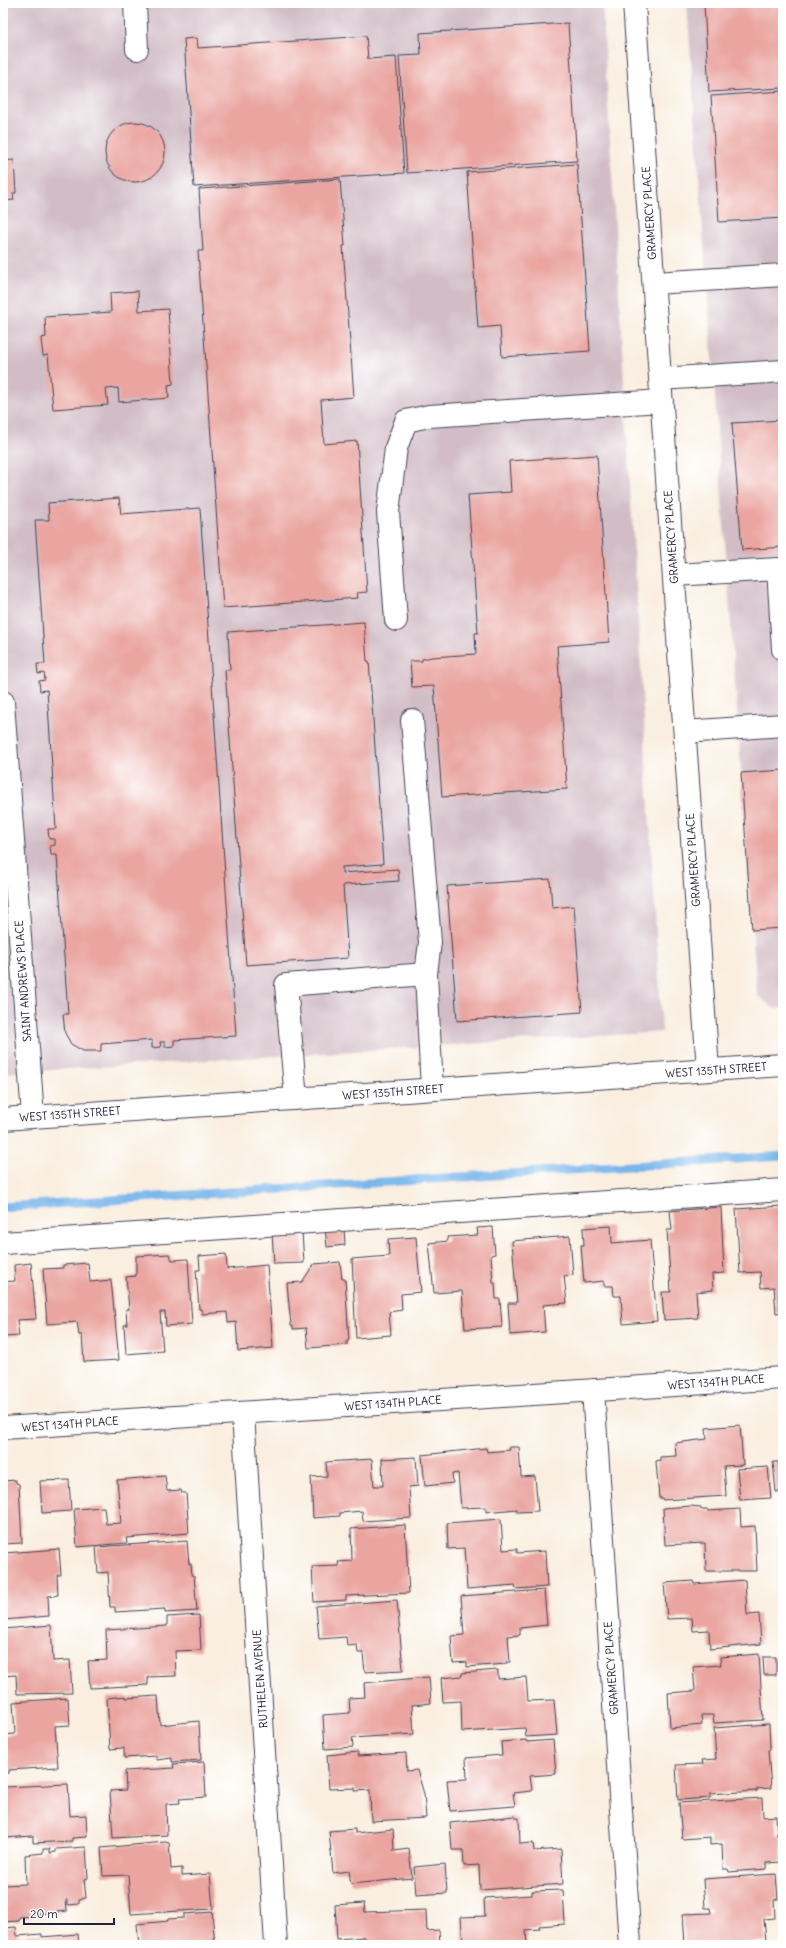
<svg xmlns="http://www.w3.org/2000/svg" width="786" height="1948" viewBox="0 0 786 1948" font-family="Delius,sans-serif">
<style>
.industrial{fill:#d2bdc6}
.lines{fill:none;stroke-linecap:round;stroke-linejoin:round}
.stream{stroke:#78b6eb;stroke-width:9}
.building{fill:#eaa5a0}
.minor-casing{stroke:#424154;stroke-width:24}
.minor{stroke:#fff;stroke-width:22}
.labels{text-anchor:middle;stroke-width:4;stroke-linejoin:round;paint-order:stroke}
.street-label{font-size:11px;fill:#22223b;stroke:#fff}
</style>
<rect width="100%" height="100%" fill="#fff"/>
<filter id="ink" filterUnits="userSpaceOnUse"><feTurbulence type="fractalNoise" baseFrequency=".025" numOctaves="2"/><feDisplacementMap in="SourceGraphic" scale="8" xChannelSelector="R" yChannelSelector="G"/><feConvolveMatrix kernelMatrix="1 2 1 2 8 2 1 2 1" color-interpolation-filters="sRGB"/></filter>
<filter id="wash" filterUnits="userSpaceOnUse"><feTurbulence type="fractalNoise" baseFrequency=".012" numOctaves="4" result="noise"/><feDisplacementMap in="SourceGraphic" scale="16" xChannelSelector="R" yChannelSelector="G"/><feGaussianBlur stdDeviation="0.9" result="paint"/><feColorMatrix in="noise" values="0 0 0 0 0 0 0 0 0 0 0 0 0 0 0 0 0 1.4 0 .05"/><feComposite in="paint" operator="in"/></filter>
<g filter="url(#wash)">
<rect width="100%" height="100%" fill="#f9eedf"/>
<path class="industrial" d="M 3,3 L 602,3 L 662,1032 L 3,1073 Z
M 687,3 L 783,3 L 783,1008 L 775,1009 L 757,995 Z"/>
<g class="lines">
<path class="stream" d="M 3,1207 L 783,1156"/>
</g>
<g id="blocks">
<path class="building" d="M 704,3 L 783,3 L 783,88 L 709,92 Z
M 568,23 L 577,161 L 407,173 L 399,56 L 421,55 L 420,33 Z
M 366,36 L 368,59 L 396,57 L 404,173 L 194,187 L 184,39 L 197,38 L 198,48 Z
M 783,91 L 783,218 L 719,222 L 711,96 Z
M105 152a30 30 0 1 1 60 0a30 30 0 1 1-60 0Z
M 14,160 L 16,193 L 13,193 L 14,200 L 3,201 L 3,161 Z
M 577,164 L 590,351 L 502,357 L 500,326 L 478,328 L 467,172 Z
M 340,179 L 345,246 L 343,246 L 354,397 L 321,400 L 324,444 L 357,441 L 367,592 L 357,593 L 358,598 L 223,608 L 198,251 L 203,251 L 199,189 Z
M 138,291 L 139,311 L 168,309 L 173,384 L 168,385 L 169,398 L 119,402 L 118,388 L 106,389 L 108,405 L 53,409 L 48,355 L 43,356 L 41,338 L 46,337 L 45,317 L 111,312 L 110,293 Z
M 783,420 L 783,547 L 742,550 L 732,423 Z
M 597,455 L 609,642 L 557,646 L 567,789 L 442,797 L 434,686 L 412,687 L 410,661 L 422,661 L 422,659 L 432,657 L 476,654 L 475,633 L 478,633 L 468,495 L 511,492 L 509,461 Z
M 119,498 L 121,514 L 200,508 L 236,1036 L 174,1040 L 174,1046 L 165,1047 L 165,1042 L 160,1042 L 161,1047 L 152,1048 L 152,1040 L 101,1044 L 101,1051 L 83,1051 L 71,1044 L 65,1033 L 63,1014 L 68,1014 L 57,855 L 51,855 L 50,846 L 55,845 L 55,839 L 49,839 L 48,829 L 56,829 L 47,690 L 40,691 L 39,681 L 45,680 L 44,673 L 38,674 L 37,664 L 45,664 L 35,520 L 49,520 L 48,503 Z
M 364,622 L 367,661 L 369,661 L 383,864 L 342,867 L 342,873 L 398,869 L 399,881 L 343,885 L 348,958 L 246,965 L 225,670 L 230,670 L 228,632 Z
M 783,770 L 783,928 L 752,930 L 741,773 Z
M 550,879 L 552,908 L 574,906 L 582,1012 L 457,1021 L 447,886 Z
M 783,1206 L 783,1312 L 776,1313 L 774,1287 L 761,1288 L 760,1272 L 740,1273 L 736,1209 Z
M 721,1207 L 724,1273 L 712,1274 L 713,1290 L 696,1292 L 698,1318 L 664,1320 L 662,1292 L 671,1292 L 667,1230 L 672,1230 L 670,1211 Z
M 611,1226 L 612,1243 L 650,1240 L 657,1321 L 623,1324 L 621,1296 L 614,1296 L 613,1286 L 604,1286 L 604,1281 L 584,1283 L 581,1245 L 584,1245 L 583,1228 Z
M 344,1227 L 345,1245 L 327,1247 L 325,1228 Z
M 493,1227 L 495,1254 L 491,1255 L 493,1283 L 495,1283 L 496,1299 L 500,1299 L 502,1327 L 465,1329 L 462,1291 L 434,1293 L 429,1243 L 448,1241 L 447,1237 L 478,1235 L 477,1228 Z
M 302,1232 L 304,1263 L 274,1264 L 272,1233 Z
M 570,1236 L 573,1275 L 564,1276 L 567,1303 L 543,1305 L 545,1332 L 510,1335 L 508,1303 L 517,1303 L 512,1241 Z
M 416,1237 L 421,1292 L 401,1294 L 402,1310 L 389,1312 L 391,1335 L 356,1338 L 352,1259 L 389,1256 L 388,1239 Z
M 169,1254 L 172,1260 L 188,1259 L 192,1324 L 166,1326 L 165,1312 L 160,1312 L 163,1351 L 126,1354 L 124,1325 L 127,1325 L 126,1309 L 129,1309 L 126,1277 L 136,1276 L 136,1256 Z
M 226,1254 L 227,1269 L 267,1265 L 273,1348 L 238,1351 L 236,1322 L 228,1323 L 227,1312 L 202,1314 L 201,1309 L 199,1309 L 196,1270 L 200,1270 L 199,1256 Z
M 340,1262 L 342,1279 L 345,1279 L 349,1340 L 347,1341 L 347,1345 L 308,1348 L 306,1328 L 293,1329 L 293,1326 L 291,1326 L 287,1283 L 302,1282 L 314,1264 Z
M 31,1263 L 36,1319 L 17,1320 L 19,1336 L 4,1337 L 6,1363 L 3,1363 L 3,1282 L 15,1281 L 14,1265 Z
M 88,1263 L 90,1282 L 111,1280 L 119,1360 L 84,1362 L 82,1335 L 79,1335 L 77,1322 L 47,1324 L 43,1269 L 63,1268 L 63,1265 Z
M 740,1425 L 743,1465 L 724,1466 L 726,1496 L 663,1500 L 662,1498 L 659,1498 L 656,1461 L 660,1460 L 660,1457 L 676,1456 L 675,1443 L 707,1439 L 706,1428 Z
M 509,1447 L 519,1447 L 521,1477 L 535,1476 L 538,1511 L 517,1512 L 517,1509 L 486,1512 L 486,1507 L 461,1508 L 458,1473 L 452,1474 L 453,1483 L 425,1486 L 422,1455 L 486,1448 L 487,1452 L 510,1450 Z
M 416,1457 L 418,1486 L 409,1487 L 411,1518 L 363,1521 L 362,1511 L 340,1513 L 340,1516 L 313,1518 L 311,1477 L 327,1476 L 326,1462 L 372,1459 L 374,1486 L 383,1486 L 382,1459 Z
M 773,1462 L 783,1462 L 783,1492 L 776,1492 Z
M 768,1467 L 771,1498 L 740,1500 L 737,1469 Z
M 165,1476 L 167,1491 L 181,1490 L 182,1493 L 186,1493 L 189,1533 L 126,1538 L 127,1543 L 77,1547 L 74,1509 L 104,1507 L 106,1524 L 121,1523 L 117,1480 Z
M 16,1480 L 16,1483 L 19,1484 L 22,1543 L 3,1544 L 3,1481 Z
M 69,1480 L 71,1511 L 42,1513 L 40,1481 Z
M 691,1506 L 701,1507 L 701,1509 L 707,1509 L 708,1511 L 740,1509 L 741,1527 L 755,1526 L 757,1571 L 706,1571 L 705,1543 L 665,1545 L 663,1508 Z
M 501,1519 L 503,1550 L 517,1549 L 517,1553 L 545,1551 L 547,1587 L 516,1589 L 515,1585 L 467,1589 L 464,1548 L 448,1549 L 447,1523 Z
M 405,1525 L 409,1593 L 346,1596 L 346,1600 L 314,1602 L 312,1567 L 339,1566 L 338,1562 L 352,1561 L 351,1529 Z
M 187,1541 L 189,1564 L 191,1564 L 192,1576 L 194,1576 L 197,1611 L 165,1613 L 165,1609 L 115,1612 L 115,1607 L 110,1607 L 108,1572 L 98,1573 L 96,1547 Z
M 59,1549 L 61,1575 L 57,1575 L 58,1595 L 48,1596 L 49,1616 L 3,1620 L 3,1585 L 7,1584 L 4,1553 Z
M 745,1580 L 747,1615 L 759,1614 L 761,1644 L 710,1649 L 709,1630 L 693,1631 L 692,1618 L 667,1619 L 664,1583 L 693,1581 L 694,1584 Z
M 544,1590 L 547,1625 L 520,1628 L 520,1635 L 508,1636 L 510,1662 L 506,1662 L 506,1664 L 467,1667 L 467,1662 L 453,1663 L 451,1636 L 464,1635 L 461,1596 Z
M 397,1600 L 403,1670 L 365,1672 L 363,1653 L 358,1653 L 357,1645 L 347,1646 L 346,1637 L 319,1639 L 316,1606 Z
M 199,1615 L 201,1650 L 175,1651 L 176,1676 L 148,1677 L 148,1685 L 90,1688 L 88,1661 L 107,1660 L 106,1630 L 167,1626 L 167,1617 Z
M 51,1625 L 53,1661 L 70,1660 L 72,1693 L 17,1694 L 16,1675 L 3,1676 L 3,1629 Z
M 759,1654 L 763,1720 L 714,1723 L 713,1715 L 701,1715 L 702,1725 L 670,1728 L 668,1693 L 695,1691 L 693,1667 L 721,1665 L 720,1657 Z
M 763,1657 L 776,1657 L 776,1675 L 764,1675 Z
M 498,1670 L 498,1679 L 526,1677 L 528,1701 L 554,1700 L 557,1735 L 526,1737 L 525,1728 L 462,1732 L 461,1701 L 443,1702 L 441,1678 L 462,1676 L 462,1673 Z
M 429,1677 L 431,1703 L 412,1705 L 414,1734 L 352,1738 L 353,1747 L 325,1749 L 323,1715 L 350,1713 L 349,1698 L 365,1697 L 364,1683 Z
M 126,1696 L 126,1698 L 158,1696 L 160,1725 L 199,1721 L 201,1760 L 172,1762 L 172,1758 L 157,1760 L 156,1756 L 124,1758 L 124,1748 L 110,1749 L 107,1698 Z
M 68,1698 L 70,1725 L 55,1726 L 58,1767 L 9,1770 L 9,1773 L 3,1774 L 3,1735 L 15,1734 L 13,1702 Z
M 769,1724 L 770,1750 L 768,1750 L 771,1788 L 757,1789 L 757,1791 L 710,1794 L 710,1798 L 678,1800 L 676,1765 L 703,1764 L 702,1760 L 716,1759 L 714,1728 Z
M 526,1740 L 527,1742 L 553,1740 L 556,1774 L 530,1776 L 532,1791 L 513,1793 L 515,1806 L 450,1811 L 447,1780 L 467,1779 L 466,1758 L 502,1755 L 501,1742 Z
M 358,1752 L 358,1756 L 406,1753 L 407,1771 L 417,1770 L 424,1794 L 426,1818 L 371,1821 L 370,1790 L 355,1791 L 355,1788 L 329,1789 L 327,1755 Z
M 204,1762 L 206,1797 L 179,1799 L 180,1803 L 166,1804 L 167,1835 L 113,1838 L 110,1791 L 126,1790 L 125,1771 L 174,1768 L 173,1764 Z
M 3,1776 L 5,1787 L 68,1784 L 70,1816 L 86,1815 L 87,1837 L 72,1838 L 72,1841 L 33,1843 L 33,1836 L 4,1838 Z
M 762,1798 L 763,1817 L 776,1816 L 777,1835 L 781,1834 L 782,1862 L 767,1863 L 767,1869 L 729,1872 L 728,1869 L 723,1869 L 722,1844 L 710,1845 L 710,1837 L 682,1839 L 679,1803 Z
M 515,1816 L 515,1818 L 519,1818 L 520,1844 L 533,1843 L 534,1851 L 561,1849 L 563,1884 L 480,1890 L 479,1865 L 464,1866 L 463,1850 L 452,1850 L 450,1823 Z
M 355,1829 L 355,1833 L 393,1829 L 394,1851 L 409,1849 L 412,1878 L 351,1884 L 349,1871 L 333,1873 L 329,1831 Z
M 165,1842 L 169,1843 L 171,1869 L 182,1868 L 182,1876 L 210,1874 L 213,1909 L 131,1914 L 128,1875 L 103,1876 L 101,1848 Z
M 86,1847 L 88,1878 L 84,1879 L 86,1898 L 79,1899 L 79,1904 L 68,1905 L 68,1900 L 66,1900 L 67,1911 L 35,1914 L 35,1916 L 19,1917 L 19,1921 L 3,1922 L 3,1885 L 26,1884 L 25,1855 L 43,1853 L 43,1849 L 50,1849 L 50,1853 L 56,1852 L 56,1849 Z
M 445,1864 L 447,1893 L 416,1895 L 414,1867 Z
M 776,1874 L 778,1899 L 774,1900 L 775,1918 L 764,1919 L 766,1941 L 717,1945 L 685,1945 L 683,1914 L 711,1913 L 710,1908 L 705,1908 L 703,1879 Z
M 563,1890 L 565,1924 L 539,1926 L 540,1929 L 526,1930 L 527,1945 L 463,1945 L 461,1917 L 485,1916 L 484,1898 L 532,1895 L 532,1891 Z
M 364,1903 L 365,1912 L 426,1910 L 427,1931 L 439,1930 L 440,1945 L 365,1945 L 364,1937 L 337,1939 L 335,1905 Z
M 212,1912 L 215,1945 L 139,1945 L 137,1924 L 168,1921 L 167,1919 L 184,1918 L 184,1914 Z
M 16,1927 L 17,1936 L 42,1934 L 42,1937 L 78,1934 L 79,1945 L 3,1945 L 3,1928 Z"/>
</g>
</g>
<g filter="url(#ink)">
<use href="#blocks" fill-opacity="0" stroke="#424154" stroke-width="1"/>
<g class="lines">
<g class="minor-casing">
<path id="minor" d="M 135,3 L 137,49
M 634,3 L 708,1070
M 654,283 L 783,275
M 660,379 L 783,371
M 674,575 L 778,569 L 783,649
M 396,620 L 388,512 L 396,448 L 406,421 L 429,416 L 662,401
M 3,702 L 33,1117
M 412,720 L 430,942 L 426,974
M 685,732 L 783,725
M 296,1099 L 286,985 L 426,974 L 432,1089
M 3,1119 L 783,1065
M 3,1243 L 783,1190
M 593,1390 L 630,1945
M 243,1413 L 276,1945
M 3,1428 L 783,1378"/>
</g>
<use href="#minor" class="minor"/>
</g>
</g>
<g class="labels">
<g class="street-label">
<text transform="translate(649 213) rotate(-94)" y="4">GRAMERCY PLACE</text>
<text transform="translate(671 537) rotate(-94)" y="4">GRAMERCY PLACE</text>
<text transform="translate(693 860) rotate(-94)" y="4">GRAMERCY PLACE</text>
<text transform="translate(23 981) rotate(-94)" y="4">SAINT ANDREWS PLACE</text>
<text transform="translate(716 1070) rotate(-4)" y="4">WEST 135TH STREET</text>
<text transform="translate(393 1092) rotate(-4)" y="4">WEST 135TH STREET</text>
<text transform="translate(70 1114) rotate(-4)" y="4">WEST 135TH STREET</text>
<text transform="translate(716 1382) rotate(-4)" y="4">WEST 134TH PLACE</text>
<text transform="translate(393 1403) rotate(-4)" y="4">WEST 134TH PLACE</text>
<text transform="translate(70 1424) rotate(-4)" y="4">WEST 134TH PLACE</text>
<text transform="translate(611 1668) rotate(-94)" y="4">GRAMERCY PLACE</text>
<text transform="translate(260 1679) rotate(-94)" y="4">RUTHELEN AVENUE</text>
</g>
</g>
<rect width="786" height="1948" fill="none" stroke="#fff" stroke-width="16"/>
<path d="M24 1918v6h90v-6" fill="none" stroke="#22223b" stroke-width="2"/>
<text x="30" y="1918" font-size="12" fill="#22223b" stroke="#ffffff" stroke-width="3" paint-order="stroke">20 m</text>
</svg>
